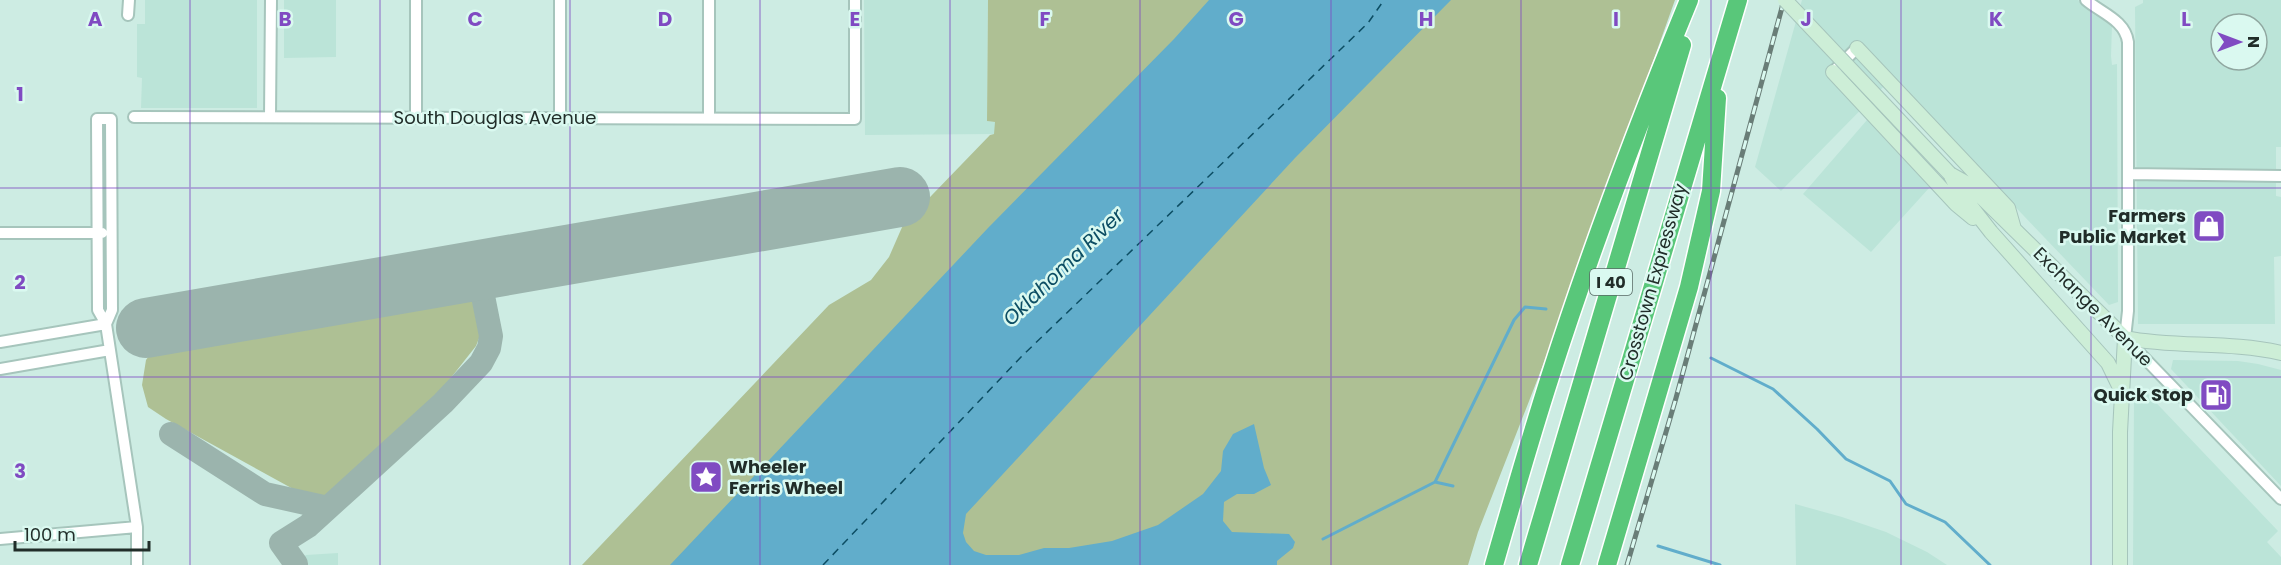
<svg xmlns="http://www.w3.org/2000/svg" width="2281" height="565" viewBox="0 0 2281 565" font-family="Poppins,sans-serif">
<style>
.built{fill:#bbe4d8;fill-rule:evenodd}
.green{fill:#aec094}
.water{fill:#61adcb}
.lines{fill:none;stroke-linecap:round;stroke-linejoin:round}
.stream{stroke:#61adcb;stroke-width:3}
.ferry{stroke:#0c4d63;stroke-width:1.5;stroke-dasharray:8 6;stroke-linecap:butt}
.taxiway{stroke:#9bb4ad;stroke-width:24}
.runway{stroke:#9bb4ad;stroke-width:60}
.street-casing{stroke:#a6c5bc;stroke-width:14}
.secondary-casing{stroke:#a6c5bc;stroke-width:16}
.highway-casing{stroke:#fff;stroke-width:21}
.street{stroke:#fff;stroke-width:10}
.secondary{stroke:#cdeed7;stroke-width:14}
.highway{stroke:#59c77a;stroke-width:18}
.rail-casing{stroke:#697d77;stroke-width:5}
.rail{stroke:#daf9f0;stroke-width:3;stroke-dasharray:9;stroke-linecap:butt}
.secondary-bridge-casing{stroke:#a6c5bc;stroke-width:16;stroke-linecap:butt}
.secondary-bridge{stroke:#cdeed7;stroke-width:14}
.grid{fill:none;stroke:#804bc2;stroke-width:1.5;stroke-opacity:0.55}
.labels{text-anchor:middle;stroke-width:5;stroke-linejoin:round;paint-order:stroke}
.shield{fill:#daf9f0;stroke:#586a65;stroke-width:1.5}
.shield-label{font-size:16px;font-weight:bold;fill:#212d29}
.street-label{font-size:18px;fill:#212d29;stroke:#daf9f0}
.poi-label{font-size:18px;font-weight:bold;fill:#212d29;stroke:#daf9f0;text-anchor:end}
.water-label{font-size:20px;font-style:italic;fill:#0c4d63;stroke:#daf9f0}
.grid-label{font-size:20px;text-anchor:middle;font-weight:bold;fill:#804bc2;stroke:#daf9f0;stroke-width:5;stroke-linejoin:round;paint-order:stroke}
</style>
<rect width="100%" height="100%" fill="#cdece3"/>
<path class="built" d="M 145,0 L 257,0 L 257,108 L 141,108 L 142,78 L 137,77 L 137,24 L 145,24 Z
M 284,0 L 336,0 L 336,57 L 284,58 Z
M 864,0 L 988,0 L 987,121 L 995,122 L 995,134 L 865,135 Z
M 1802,0 L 2078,0 L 2093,14 L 2112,25 L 2111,56 L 2112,65 L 2117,64 L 2118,302 L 2109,305 L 1892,78 L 1781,191 L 1755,167 Z
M 2143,0 L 2281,0 L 2281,147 L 2276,147 L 2276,196 L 2281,197 L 2281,256 L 2274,257 L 2275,324 L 2138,324 L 2135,7 L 2143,3 ZM 2221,24 L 2257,24 L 2257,60 L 2221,60 Z
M 1867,120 L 1930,187 L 1871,252 L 1803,194 Z
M 2173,360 L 2238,361 L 2258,364 L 2281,370 L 2281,486 L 2171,369 Z
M 2144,390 L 2278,531 L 2267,542 L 2281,557 L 2281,565 L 2133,565 L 2134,401 Z
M 1795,504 L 1842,517 L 1886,532 L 1927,552 L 1947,565 L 1796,565 Z
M 338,553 L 338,565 L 295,565 L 306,555 Z"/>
<path class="green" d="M 988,0 L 1675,0 L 1559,324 L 1478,532 L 1468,565 L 582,565 L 829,305 L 871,280 L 889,257 L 903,225 L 990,135 L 994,134 L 995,122 L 987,121 Z
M 475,295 L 481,333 L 476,346 L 431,403 L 327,499 L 315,501 L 166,419 L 148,407 L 142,385 L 146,360 L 159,342 Z"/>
<path class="water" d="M 1209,0 L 1451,0 L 1295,158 L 966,514 L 963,533 L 966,542 L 974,551 L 986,555 L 1019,555 L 1044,548 L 1069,548 L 1112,541 L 1158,525 L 1203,494 L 1221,471 L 1223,451 L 1233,434 L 1254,424 L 1264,468 L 1271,485 L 1254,494 L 1237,494 L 1224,502 L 1223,521 L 1232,532 L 1289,534 L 1295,542 L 1293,548 L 1277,561 L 1277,565 L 670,565 L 988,228 L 1174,39 Z"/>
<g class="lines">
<path class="stream" d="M 1711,358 L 1773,389 L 1817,429 L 1846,459 L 1890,481 L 1906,504 L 1945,522 L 1990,565
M 1435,482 L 1514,320 L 1525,307 L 1546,309
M 1323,539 L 1435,482 L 1453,486
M 1658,546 L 1720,565"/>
<path class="ferry" d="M 823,565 L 1021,357 L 1368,23 L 1384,0"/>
<path class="taxiway" d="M 171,434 L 265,494 L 328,508
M 296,564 L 281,543 L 308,526 L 351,487 L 443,403 L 481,363 L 489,348 L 491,336 L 478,271"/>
<path class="runway" d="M 146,328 L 900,197"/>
<g class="street-casing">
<path id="street" d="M 2086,0 C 2101,13 2125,20 2128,42 L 2128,311 L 2125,338 L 2281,499
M 128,15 L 129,0
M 1833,72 L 1857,48
M 134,117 L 855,119 L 855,0
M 270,117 L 271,0
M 416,117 L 416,0
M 560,118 L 560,0
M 709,118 L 709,0
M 2128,174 L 2281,176
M 0,233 L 102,233
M 106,324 L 112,310 L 111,119 L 97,119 L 98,310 L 106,324 L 137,527 L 137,565
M 0,342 L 106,324
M 0,369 L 110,350
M 0,539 L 137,527"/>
</g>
<g class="secondary-casing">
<path id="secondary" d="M 1857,48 L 2008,208 L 2014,229
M 1833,72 L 1956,204 L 1973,218
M 1950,174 L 1959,191 L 1991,232 L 2108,363 L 2122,392
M 1950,174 L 1968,184 L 2125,338
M 2125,338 C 2177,348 2229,341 2281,353
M 2120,565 L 2120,432 L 2125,338"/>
</g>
<g class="highway-casing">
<path id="highway" d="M 1494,565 C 1512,502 1530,439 1550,377 C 1591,249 1638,124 1689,0
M 1528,565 L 1682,45
M 1570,565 L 1738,0
M 1607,565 L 1689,287 L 1711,191 L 1717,98"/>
</g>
<use href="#street" class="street"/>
<use href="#secondary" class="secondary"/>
<use href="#highway" class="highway"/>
<g class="rail-casing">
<path id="rail" d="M 1627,565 L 1676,398 L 1784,0"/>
</g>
<use href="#rail" class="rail"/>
<g class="secondary-bridge-casing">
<path id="secondary-bridge" d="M 1785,0 L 1950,174"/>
</g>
<use href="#secondary-bridge" class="secondary-bridge"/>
</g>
<path class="grid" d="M 190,0 L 190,565M 380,0 L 380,565M 570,0 L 570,565M 760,0 L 760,565M 950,0 L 950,565M 1140,0 L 1140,565M 1331,0 L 1331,565M 1521,0 L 1521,565M 1711,0 L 1711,565M 1901,0 L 1901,565M 2091,0 L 2091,565M 0,188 L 2281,188M 0,377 L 2281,377"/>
<defs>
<g id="shop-square" transform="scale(1.725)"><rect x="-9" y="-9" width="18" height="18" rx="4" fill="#804bc2" stroke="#daf9f0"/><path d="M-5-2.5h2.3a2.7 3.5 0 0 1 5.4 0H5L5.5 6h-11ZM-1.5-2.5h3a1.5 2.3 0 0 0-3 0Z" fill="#fff"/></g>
<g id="fuel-square" transform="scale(1.725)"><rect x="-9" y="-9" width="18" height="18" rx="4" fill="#804bc2" stroke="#daf9f0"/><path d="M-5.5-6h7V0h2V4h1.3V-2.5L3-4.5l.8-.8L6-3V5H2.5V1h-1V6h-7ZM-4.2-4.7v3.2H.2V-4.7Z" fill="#fff"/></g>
<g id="sight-square" transform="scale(1.725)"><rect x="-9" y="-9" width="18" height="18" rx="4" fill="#804bc2" stroke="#daf9f0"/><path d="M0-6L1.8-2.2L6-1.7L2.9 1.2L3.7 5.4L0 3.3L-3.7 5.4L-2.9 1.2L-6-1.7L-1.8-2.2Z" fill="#fff"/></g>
</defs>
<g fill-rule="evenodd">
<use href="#shop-square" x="2209" y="226"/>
<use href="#fuel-square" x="2216" y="395"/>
<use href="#sight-square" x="706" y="477"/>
</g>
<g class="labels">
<rect class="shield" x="1590" y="269" width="42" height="26" rx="4.5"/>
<g class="shield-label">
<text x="1611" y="288">I 40</text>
</g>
<g class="street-label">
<text x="495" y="124">South Douglas Avenue</text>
<text transform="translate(1653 282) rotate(-74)" y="6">Crosstown Expressway</text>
<text transform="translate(2093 307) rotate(45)" y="6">Exchange Avenue</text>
</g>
<g class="poi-label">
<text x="2186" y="222">Farmers<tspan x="2186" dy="21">Public Market</tspan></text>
<text x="2193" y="401">Quick Stop</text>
<text x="729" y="473" text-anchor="start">Wheeler<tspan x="729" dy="21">Ferris Wheel</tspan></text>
</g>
<g class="water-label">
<text transform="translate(1063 267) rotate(-44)" y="7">Oklahoma River</text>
</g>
</g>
<g class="grid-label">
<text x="95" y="26">A</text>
<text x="285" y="26">B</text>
<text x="475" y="26">C</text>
<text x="665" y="26">D</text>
<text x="855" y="26">E</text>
<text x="1045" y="26">F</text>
<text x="1236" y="26">G</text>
<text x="1426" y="26">H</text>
<text x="1616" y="26">I</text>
<text x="1806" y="26">J</text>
<text x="1996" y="26">K</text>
<text x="2186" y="26">L</text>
<text x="20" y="101">1</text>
<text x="20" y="289">2</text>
<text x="20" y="478">3</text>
</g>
<g transform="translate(2239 42) rotate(90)"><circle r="28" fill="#daf9f0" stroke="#90a7a0" stroke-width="1.5"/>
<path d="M0-4.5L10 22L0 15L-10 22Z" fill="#804bc2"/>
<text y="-9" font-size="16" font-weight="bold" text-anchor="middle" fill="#212d29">N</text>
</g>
<path d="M15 541v9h134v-9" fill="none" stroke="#212d29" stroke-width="3"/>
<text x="24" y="541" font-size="18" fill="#212d29" stroke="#daf9f0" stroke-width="4.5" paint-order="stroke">100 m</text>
</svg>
